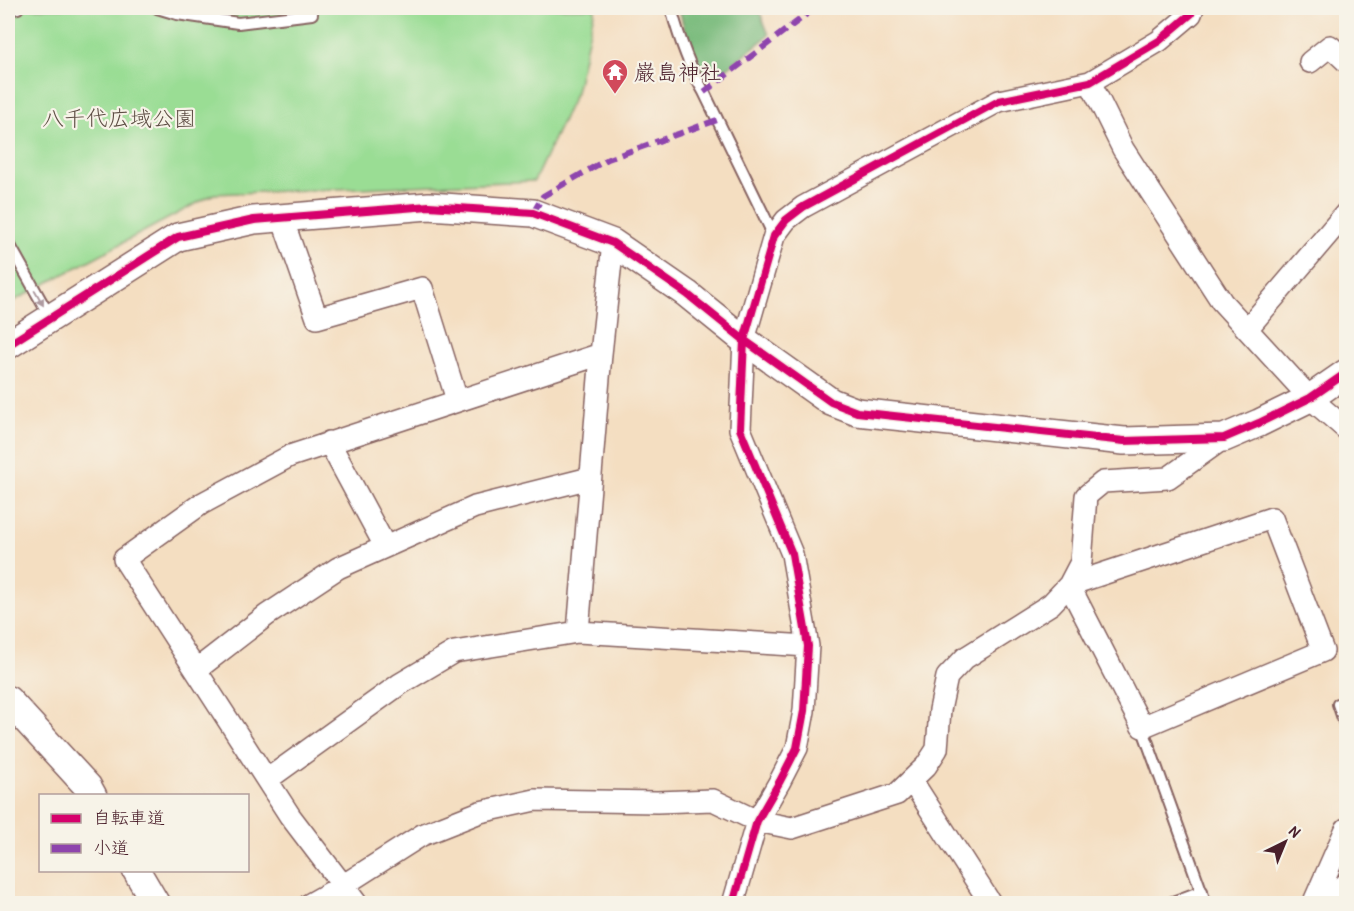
<svg xmlns="http://www.w3.org/2000/svg" width="1354" height="911" viewBox="0 0 1354 911" font-family="'Patrick Hand','Klee One',sans-serif">
<style>
.green{fill:#9add94;stroke:#727e60;stroke-width:1.5}
.forest{fill:#7bbc7e;stroke:#626e54;stroke-width:1.5}
.lines{fill:none;stroke-linecap:round;stroke-linejoin:round}
.service-casing{stroke:#866260;stroke-width:14}
.minor-casing{stroke:#866260;stroke-width:24}
.tertiary-casing{stroke:#866260;stroke-width:30}
.trunk-casing{stroke:#866260;stroke-width:36}
.service{stroke:#fff;stroke-width:10}
.minor{stroke:#fff;stroke-width:21}
.tertiary{stroke:#fff;stroke-width:27}
.trunk{stroke:#fff;stroke-width:33}
.quiet{stroke:#8e44ad;stroke-width:6;stroke-dasharray:12 6;stroke-linecap:butt}
.cycleway-casing{stroke:#f7f3e8;stroke-width:11}
.cycleway{stroke:#d6006c;stroke-width:8}
.oneway{fill:#ae9aa0}
.labels{text-anchor:middle;stroke-width:4.5;stroke-linejoin:round;paint-order:stroke}
.poi-label{font-size:22px;fill:#4a1f2b;stroke:#f7f3e8;text-anchor:start}
.park-label{font-size:22px;fill:#5e4e45;stroke:#f7f3e8}
</style>
<rect width="100%" height="100%" fill="#f7f3e8"/>
<filter id="ink" filterUnits="userSpaceOnUse"><feTurbulence type="fractalNoise" baseFrequency=".0167" numOctaves="2"/><feDisplacementMap in="SourceGraphic" scale="12" xChannelSelector="R" yChannelSelector="G"/><feConvolveMatrix kernelMatrix="1 2 1 2 8 2 1 2 1" color-interpolation-filters="sRGB"/></filter>
<filter id="wash" filterUnits="userSpaceOnUse"><feTurbulence type="fractalNoise" baseFrequency=".008" numOctaves="4" result="noise"/><feDisplacementMap in="SourceGraphic" scale="24" xChannelSelector="R" yChannelSelector="G"/><feGaussianBlur stdDeviation="1.35" result="paint"/><feColorMatrix in="noise" values="0 0 0 0 0 0 0 0 0 0 0 0 0 0 0 0 0 1.4 0 .05"/><feComposite in="paint" operator="in"/></filter>
<g filter="url(#wash)">
<rect width="100%" height="100%" fill="#f4dec1"/>
<path class="green" d="M 8,8 L 595,8 L 576,92 L 534,181 L 214,194 L 8,304 Z"/>
<path class="forest" d="M 679,8 L 758,8 L 769,35 L 720,74 L 709,74 L 696,64 L 687,40 Z"/>
</g>
<g filter="url(#ink)">
<g class="lines">
<g class="service-casing">
<path id="service" d="M 157,8 L 177,14 L 238,23 L 312,14
M 671,8 C 679,38 688,65 704,92 L 774,236
M 8,15 L 10,10 L 18,8
M 8,242 L 50,317
M 1338,704 L 1346,727
M 1142,727 L 1206,904
M 1167,904 L 1202,891"/>
</g>
<g class="minor-casing">
<path id="minor" d="M 1310,62 L 1330,46 L 1346,61
M 1090,82 L 1123,149 L 1222,302 L 1310,398 L 1346,429
M 282,218 L 317,318 L 422,288 L 457,400
M 1247,329 L 1346,213
M 329,442 L 385,546
M 1272,518 L 1323,651 L 1142,727 L 1069,585 Z
M 578,632 L 601,354 L 613,243
M 196,670 L 267,615 L 338,568 L 475,507 L 590,478
M 268,779 L 400,684 L 454,652 L 578,632 L 808,646
M 912,781 L 991,904
M 310,904 L 342,886 L 422,835 L 480,812 L 535,800 L 657,802 L 713,800 L 757,821 L 792,828 L 897,794 L 926,766 L 937,749 L 940,710 L 947,677 L 965,658 L 1051,604 L 1069,585 L 1081,562 L 1086,496 L 1103,482 L 1168,478 L 1224,438
M 357,904 L 290,816 L 124,559 L 201,504 L 290,456 L 601,354
M 733,904 L 757,821 L 780,781 L 797,748 L 804,711 L 808,646 L 792,554 L 740,429 L 744,340 L 774,236 L 786,220 L 803,207 L 999,101 L 1090,82 L 1159,41 L 1191,14 L 1193,8
M 1313,904 L 1346,829"/>
</g>
<g class="tertiary-casing">
<path id="tertiary" d="M 8,345 L 178,237 L 254,220 L 429,206 L 533,213 L 613,243 L 687,294 L 744,340 L 831,402 L 857,412 L 1124,441 L 1224,438 L 1259,423 L 1310,398 L 1346,373
M 8,700 L 88,787 L 93,796
M 136,870 L 156,904"/>
</g>
<g class="trunk-casing">
<path id="trunk" d="M 1329,904 L 1346,891"/>
</g>
<use href="#service" class="service"/>
<use href="#minor" class="minor"/>
<use href="#tertiary" class="tertiary"/>
<use href="#trunk" class="trunk"/>
<path class="quiet" d="M 704,92 L 815,8
M 533,213 L 543,196 L 608,159 L 717,120"/>
<g class="cycleway-casing">
<path id="cycleway" d="M 8,345 L 178,237 L 254,220 L 429,206 L 533,213 L 613,243 L 687,294 L 744,340 L 831,402 L 857,412 L 1124,441 L 1224,438 L 1259,423 L 1310,398 L 1346,373
M 733,904 L 757,821 L 780,781 L 797,748 L 804,711 L 808,646 L 792,554 L 740,429 L 744,340 L 774,236 L 786,220 L 803,207 L 999,101 L 1090,82 L 1159,41 L 1191,14 L 1193,8"/>
</g>
<use href="#cycleway" class="cycleway"/>
</g>
<defs><path id="oneway-solid" d="M-6-.8H1V-3.2L6.5 0L1 3.2V.8H-6Z" transform="scale(1.5)"/></defs>
<use class="oneway" href="#oneway-solid" transform="translate(39 298) rotate(60)"/>
</g>
<defs>
<g id="temple-pin" transform="scale(1.35)"><path d="M0 17L-7.5 6A9.5 9.5 0 1 1 7.5 6Z" fill="#d1495b" stroke="#f7f3e8"/><path d="M0-6L5-2H3V0L6.5 2.5H4V6H1.5V3h-3V6H-4V2.5H-6.5L-3 0V-2H-5Z" fill="#fff"/></g>
</defs>
<g fill-rule="evenodd">
<use href="#temple-pin" x="615" y="72"/>
</g>
<g class="labels">
<g class="poi-label">
<text x="634" y="80">巌島神社</text>
</g>
<g class="park-label">
<text x="119" y="126">八千代広域公園</text>
</g>
</g>
<rect width="1354" height="911" fill="none" stroke="#f7f3e8" stroke-width="30"/>
<rect x="39" y="794" width="210" height="78" fill="#f7f3e8" stroke="#b29e9c" stroke-width="1.5"/>
<rect x="51" y="814" width="30" height="9" fill="#d6006c" stroke="#b29e9c" stroke-width="1.5"/>
<text x="93" y="824" font-size="18" fill="#4a1f2b">自転車道</text>
<rect x="51" y="844" width="30" height="9" fill="#8e44ad" stroke="#b29e9c" stroke-width="1.5"/>
<text x="93" y="854" font-size="18" fill="#4a1f2b">小道</text>
<g transform="translate(1285 842) rotate(43)" stroke="#f7f3e8" stroke-width="4.5" paint-order="stroke">
<path d="M0-4.5L10 22L0 15L-10 22Z" fill="#4a1f2b"/>
<text y="-9" font-size="16" font-weight="bold" text-anchor="middle" fill="#4a1f2b">N</text>
</g>
</svg>
